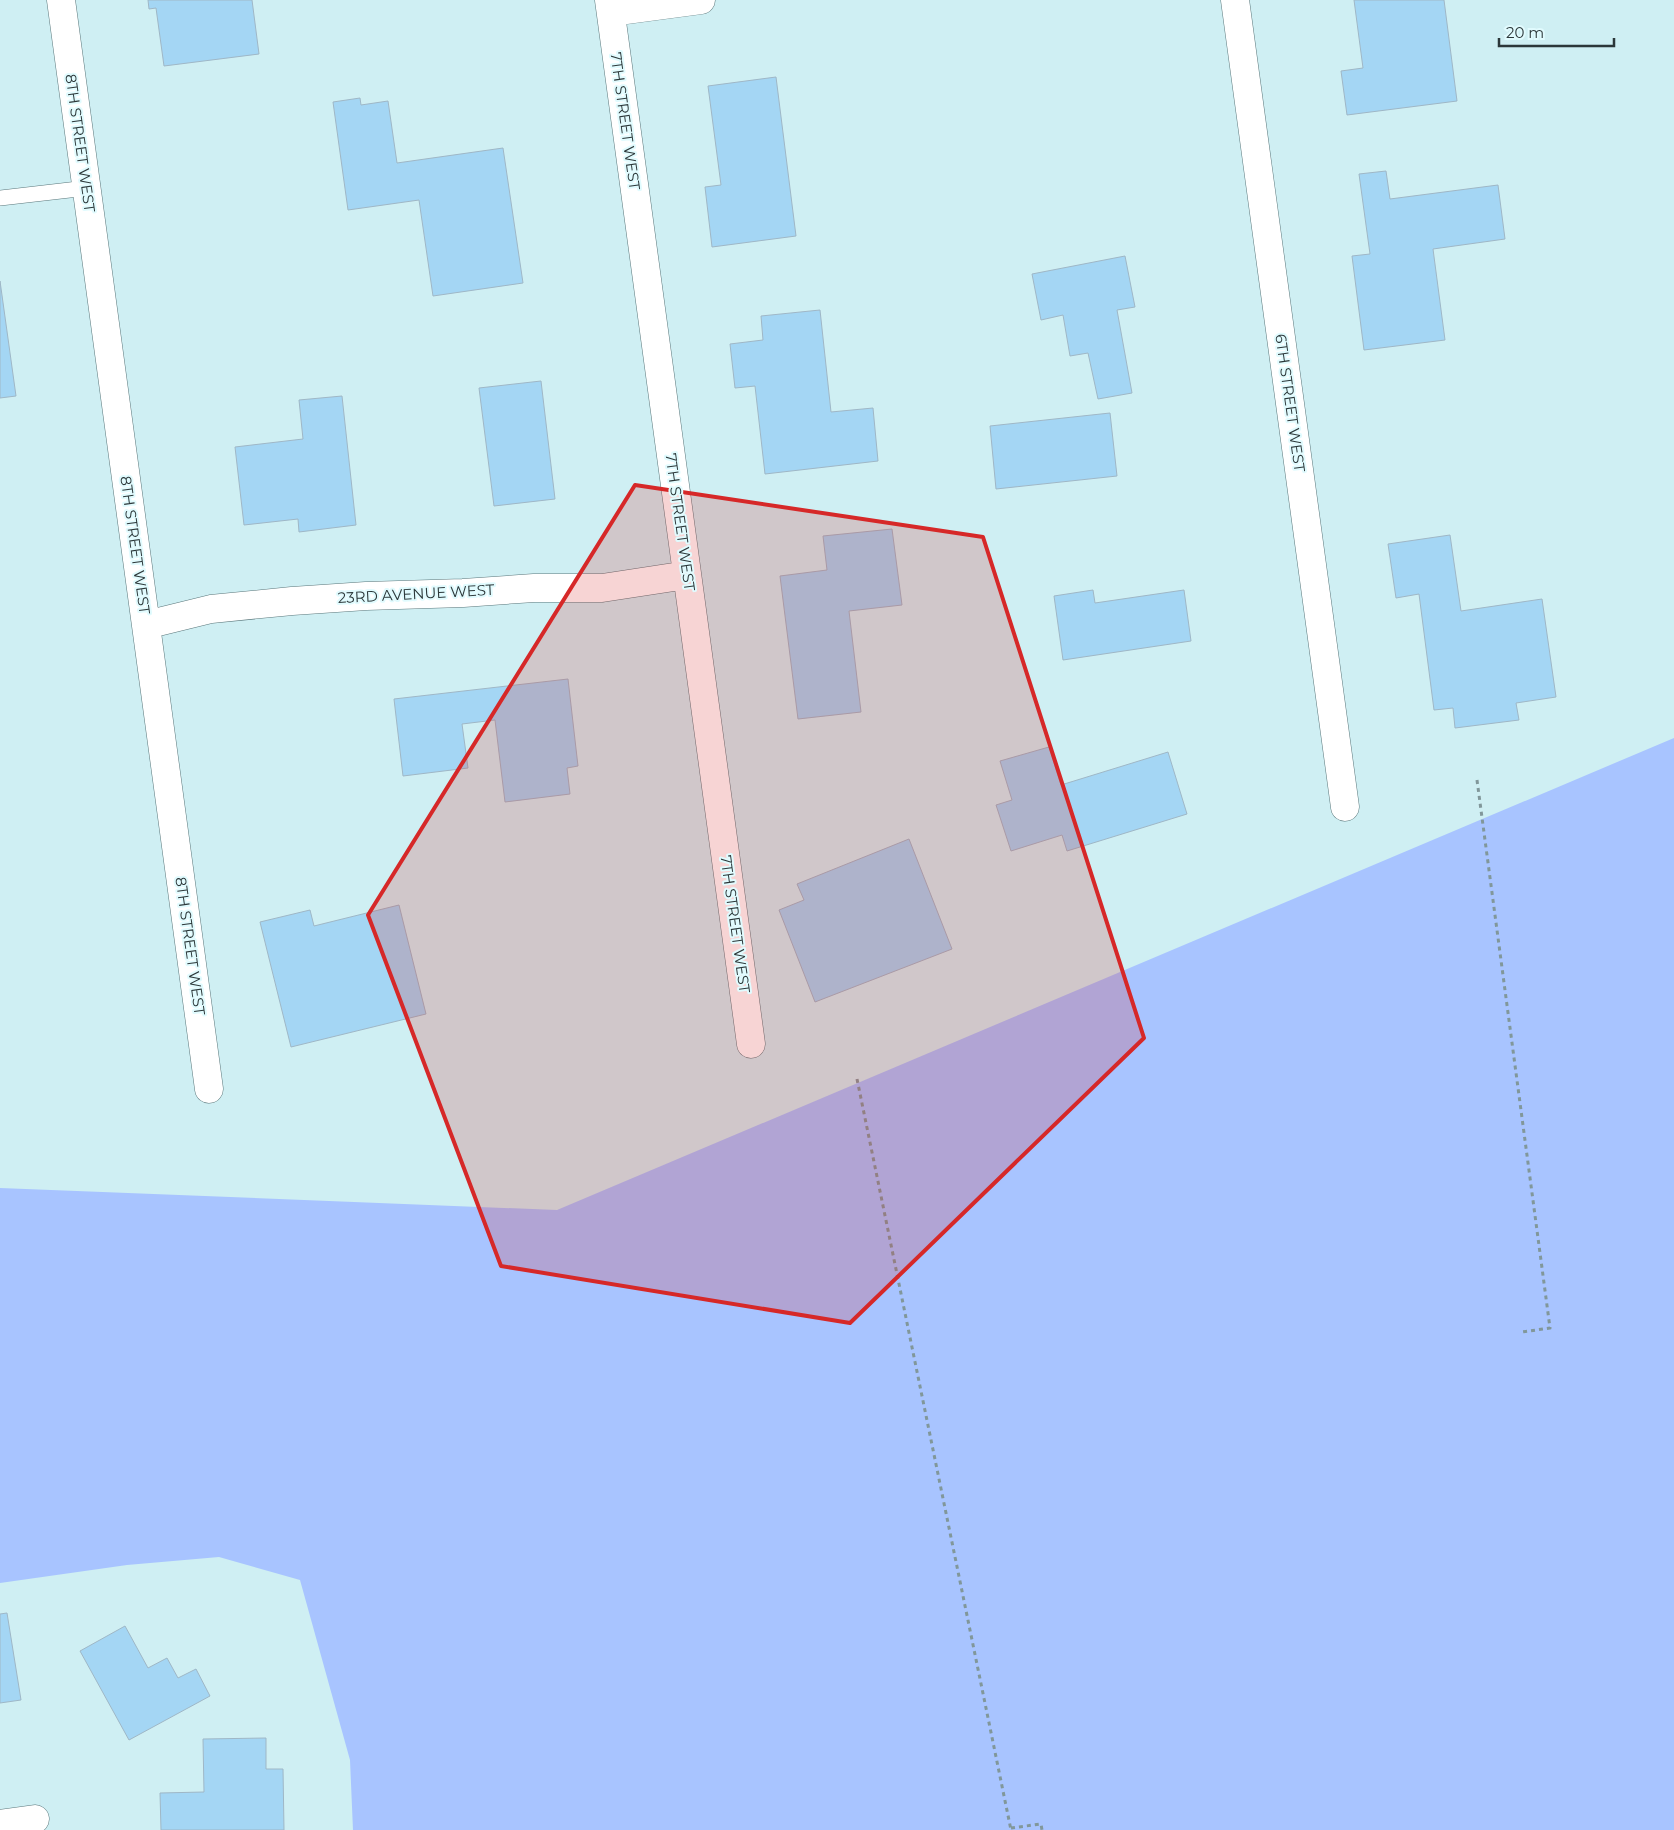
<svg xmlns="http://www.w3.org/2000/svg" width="1674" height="1830" viewBox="0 0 1674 1830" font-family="Montserrat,sans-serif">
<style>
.water{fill:#a8c4ff}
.building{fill:#a4d6f4;stroke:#9fb7c6}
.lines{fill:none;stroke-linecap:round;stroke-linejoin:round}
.service-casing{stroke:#5a777b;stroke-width:16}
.minor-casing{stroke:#5a777b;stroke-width:29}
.path{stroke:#81979a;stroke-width:3;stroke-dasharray:4 4;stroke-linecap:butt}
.service{stroke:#fff;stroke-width:15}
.minor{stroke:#fff;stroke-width:28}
.marked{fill:#d62828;fill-opacity:0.2;stroke:#d62828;stroke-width:4;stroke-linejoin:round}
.labels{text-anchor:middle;stroke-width:4;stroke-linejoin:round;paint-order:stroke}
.street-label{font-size:15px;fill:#2b3739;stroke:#e1fbfe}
</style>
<rect width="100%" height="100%" fill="#cfeff3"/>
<path class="water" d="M 1674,738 L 1674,1830 L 353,1830 L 350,1760 L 300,1580 L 219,1557 L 127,1565 L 0,1583 L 0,1188 L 557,1210 Z"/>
<path class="building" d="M 148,0 L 252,0 L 259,54 L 164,66 L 156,8 L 149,9 Z
M 1354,0 L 1444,0 L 1457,101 L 1347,115 L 1341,71 L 1363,68 Z
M 776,77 L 796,236 L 712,247 L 705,187 L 721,185 L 708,86 Z
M 360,98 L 361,105 L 388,101 L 397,163 L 503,148 L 523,283 L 433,296 L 419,200 L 348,210 L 333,102 Z
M 1386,171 L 1390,199 L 1498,185 L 1505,239 L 1433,249 L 1445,340 L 1364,350 L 1352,256 L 1370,254 L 1359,174 Z
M 1125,256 L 1135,307 L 1117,310 L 1132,393 L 1098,399 L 1088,353 L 1070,356 L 1063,315 L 1041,320 L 1032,274 Z
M 0,281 L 16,396 L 0,398 Z
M 820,310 L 831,412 L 873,408 L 878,461 L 765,474 L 755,386 L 735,388 L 730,344 L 763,340 L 761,316 Z
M 541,381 L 555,499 L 494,506 L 479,388 Z
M 342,396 L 356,525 L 299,532 L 298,519 L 244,525 L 235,447 L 303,439 L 299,400 Z
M 1110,413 L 1117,476 L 996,489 L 990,426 Z
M 892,529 L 902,605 L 849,611 L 861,712 L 798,719 L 780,576 L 827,570 L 823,536 Z
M 1450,535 L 1461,611 L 1542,599 L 1556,697 L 1516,703 L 1519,720 L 1455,728 L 1453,708 L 1434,710 L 1419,594 L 1396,598 L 1388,544 Z
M 1093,590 L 1095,603 L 1184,590 L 1191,641 L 1063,660 L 1054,596 Z
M 568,679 L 578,766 L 567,768 L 570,794 L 505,802 L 495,720 L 462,724 L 468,768 L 403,776 L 394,699 Z
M 1049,747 L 1061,785 L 1168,752 L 1187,814 L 1067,851 L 1062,835 L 1011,851 L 996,805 L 1012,800 L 1000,761 Z
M 909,839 L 952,949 L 815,1002 L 779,910 L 804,900 L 797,884 Z
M 399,905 L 426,1014 L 291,1047 L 260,922 L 310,910 L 314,926 Z
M 7,1613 L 21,1700 L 0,1703 L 0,1614 Z
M 125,1626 L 148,1668 L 167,1658 L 178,1678 L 196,1669 L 210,1696 L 129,1740 L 80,1651 Z
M 266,1738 L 266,1769 L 283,1769 L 284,1830 L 161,1830 L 160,1793 L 204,1792 L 203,1739 Z"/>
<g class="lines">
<g class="service-casing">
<path id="service" d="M 0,198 L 87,188"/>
</g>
<g class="minor-casing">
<path id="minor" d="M 61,0 L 209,1089
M 609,0 L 751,1044
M 1235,0 L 1345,807
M 611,12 L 701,0
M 146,625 L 211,609 L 292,601 L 366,596 L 463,593 L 534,588 L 602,588 L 687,575
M 0,1824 L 35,1819"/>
</g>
<path class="path" d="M 1477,780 L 1550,1328 L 1522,1332
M 857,1079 L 1011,1830
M 1011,1828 L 1041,1824 L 1042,1830"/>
<use href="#service" class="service"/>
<use href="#minor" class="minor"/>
</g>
<path class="marked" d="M 635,485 L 983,537 L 1144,1038 L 850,1323 L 501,1266 L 368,915 Z"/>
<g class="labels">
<g class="street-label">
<text transform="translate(625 121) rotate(82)" y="5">7TH STREET WEST</text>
<text transform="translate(80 143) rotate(82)" y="5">8TH STREET WEST</text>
<text transform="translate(1290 403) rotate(82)" y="5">6TH STREET WEST</text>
<text transform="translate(680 522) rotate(82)" y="5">7TH STREET WEST</text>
<text transform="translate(135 545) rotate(82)" y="5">8TH STREET WEST</text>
<text transform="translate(416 594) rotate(-3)" y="5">23RD AVENUE WEST</text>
<text transform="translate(735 924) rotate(82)" y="5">7TH STREET WEST</text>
<text transform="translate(190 946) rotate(82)" y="5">8TH STREET WEST</text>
</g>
</g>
<path d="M1499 38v8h115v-8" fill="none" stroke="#2b3739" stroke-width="2.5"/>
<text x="1506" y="38" font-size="15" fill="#2b3739" stroke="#e1fbfe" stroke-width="4" paint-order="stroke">20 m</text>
</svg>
